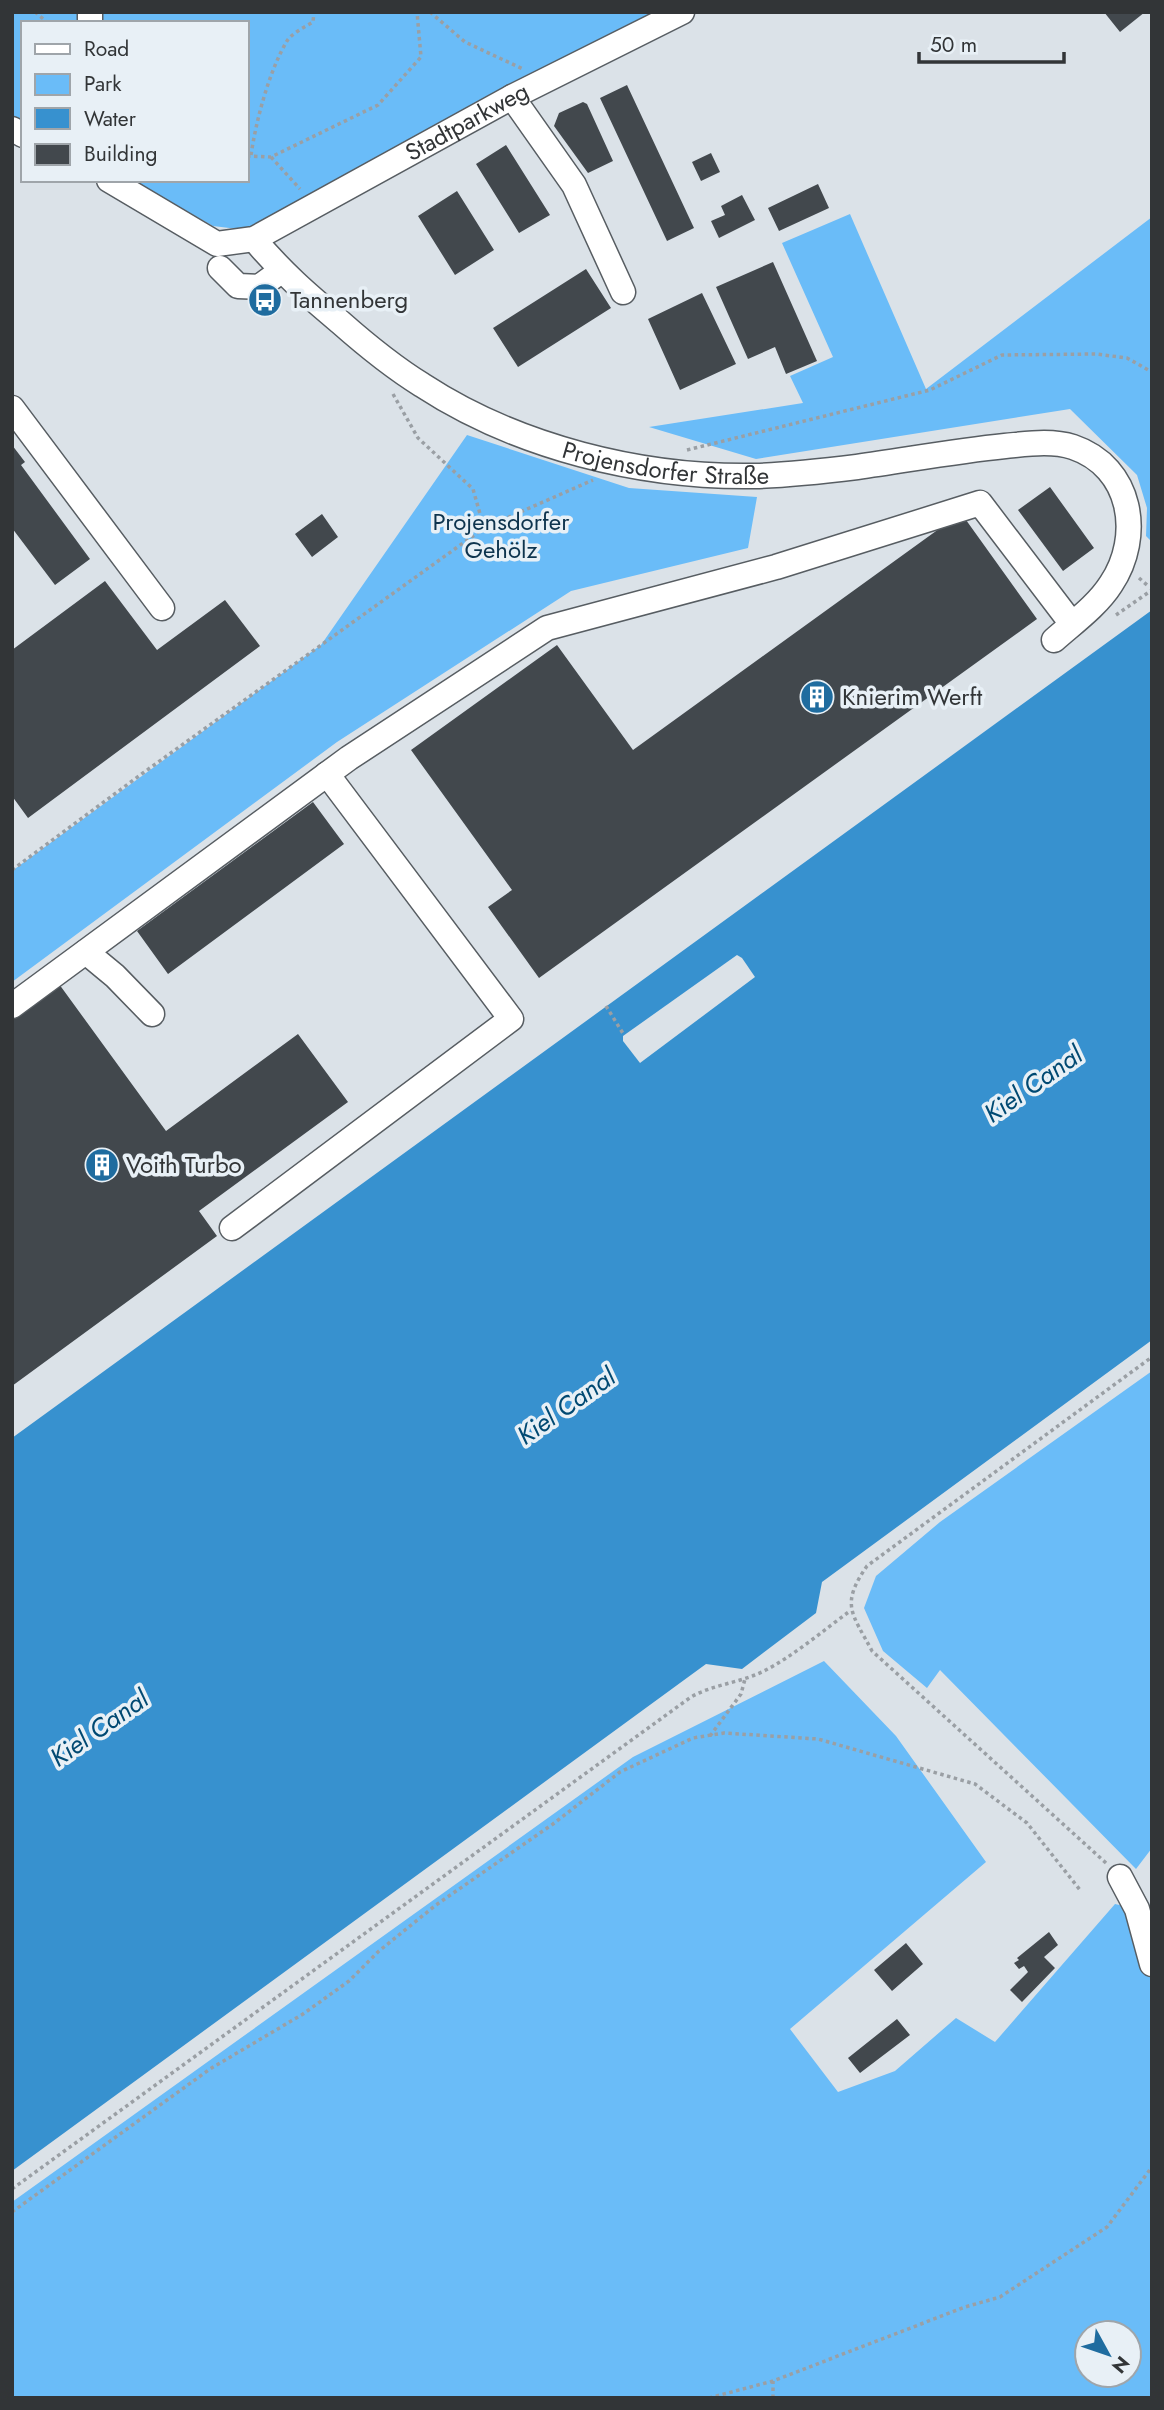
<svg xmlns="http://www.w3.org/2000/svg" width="1164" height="2410" viewBox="0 0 1164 2410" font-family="Jost,sans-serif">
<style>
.green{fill:#6abcf8;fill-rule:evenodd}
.water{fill:#3791cf}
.pier{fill:#dbe2e8}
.building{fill:#42484d}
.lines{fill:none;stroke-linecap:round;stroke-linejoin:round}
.minor-casing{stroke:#575d62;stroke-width:27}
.path{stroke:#9a9fa4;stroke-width:3.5;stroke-dasharray:3.5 3.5;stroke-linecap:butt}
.minor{stroke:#fff;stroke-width:24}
.labels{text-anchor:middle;stroke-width:7;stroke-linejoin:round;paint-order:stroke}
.street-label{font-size:24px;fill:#323537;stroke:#e8f0f6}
.poi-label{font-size:24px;fill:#323537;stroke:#e8f0f6;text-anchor:start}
.park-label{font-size:24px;fill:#0e344e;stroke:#e8f0f6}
.water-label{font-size:26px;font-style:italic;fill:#004972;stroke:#e8f0f6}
</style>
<rect width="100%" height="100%" fill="#dbe2e8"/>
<path class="green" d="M 12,12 L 664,12 L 246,230 L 213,226 L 131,180 L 247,180 L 247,23 L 23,23 L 23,120 L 12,115 Z
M 850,214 L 926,389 L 1152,217 L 1152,542 L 1146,536 L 1147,508 L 1137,475 L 1070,409 L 756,459 L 649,427 L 803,403 L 790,376 L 833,357 L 782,243 Z
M 467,435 L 629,488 L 757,497 L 748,548 L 571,591 L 337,742 L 12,982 L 12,871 L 321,645 Z
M 1152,1371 L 1152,1848 L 1136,1869 L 940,1670 L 927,1688 L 883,1651 L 864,1608 L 876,1576 L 940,1522 Z
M 824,1661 L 896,1736 L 986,1862 L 790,2029 L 838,2092 L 895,2071 L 956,2018 L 995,2042 L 1115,1904 L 1137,1909 L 1152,1964 L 1152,2398 L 12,2398 L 12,2202 L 633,1757 ZM 1087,2333 L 1129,2333 L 1129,2375 L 1087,2375 Z"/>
<path class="water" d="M 1152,610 L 1152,1340 L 822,1582 L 816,1613 L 742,1669 L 706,1664 L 12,2171 L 12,1438 Z"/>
<path class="pier" d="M 737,955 L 742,958 L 755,977 L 640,1063 L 623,1041 L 623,1036 Z"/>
<path class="building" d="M 1104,12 L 1145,12 L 1120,32 Z
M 627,85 L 694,228 L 667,241 L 600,98 Z
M 583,102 L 587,104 L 613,161 L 588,173 L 554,126 L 559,113 Z
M 506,145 L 550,215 L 519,233 L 476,164 Z
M 711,153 L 720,172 L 701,181 L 692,162 Z
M 818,184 L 829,208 L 779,231 L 768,208 Z
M 457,191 L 494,250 L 455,275 L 418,216 Z
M 742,195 L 755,220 L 719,238 L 711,221 L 725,215 L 721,206 Z
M 773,262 L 817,361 L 786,374 L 775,347 L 748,359 L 716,287 Z
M 586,269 L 611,308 L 518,367 L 493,328 Z
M 702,293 L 736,364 L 680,390 L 648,319 Z
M 12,445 L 25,462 L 21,465 L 90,559 L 55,585 L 12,528 Z
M 1050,487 L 1094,548 L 1063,571 L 1018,510 Z
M 961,513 L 1037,619 L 539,978 L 488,907 L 512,890 L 411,750 L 557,645 L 633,750 Z
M 322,514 L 338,537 L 312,557 L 295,534 Z
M 105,581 L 157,650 L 225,600 L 260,646 L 28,818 L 12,796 L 12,650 Z
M 313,802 L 344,844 L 168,974 L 137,931 Z
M 59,984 L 166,1131 L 298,1034 L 348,1102 L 199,1211 L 217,1236 L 12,1386 L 12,1018 Z
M 1049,1932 L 1058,1945 L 1044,1957 L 1055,1968 L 1022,2002 L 1010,1990 L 1028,1972 L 1024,1966 L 1019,1969 L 1014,1963 L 1019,1960 L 1017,1958 Z
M 906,1943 L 923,1964 L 892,1991 L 874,1970 Z
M 897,2019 L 910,2035 L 860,2073 L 848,2058 Z"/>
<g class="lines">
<g class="minor-casing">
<g id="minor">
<path d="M 90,23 L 90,12"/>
<path d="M 512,97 L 574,185 L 623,292"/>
<path d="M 12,129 L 23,135"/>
<path id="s1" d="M 109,180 L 217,244 L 254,239 L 512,97 L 682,12"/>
<path id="s2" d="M 254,239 C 281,272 308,295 340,322 C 366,345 393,367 422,385 C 517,447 641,478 755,476 C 788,475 824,471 857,467 C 907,460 955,451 1005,446 C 1027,444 1051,440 1073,447 C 1132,467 1143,536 1111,584 C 1097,606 1073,623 1054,640"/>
<path d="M 220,268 L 238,286 L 259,287 L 281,271"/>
<path d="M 12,408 L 162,608"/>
<path d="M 86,952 L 115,976 L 152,1014"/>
<path d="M 12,1006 L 349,758 L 547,628 L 776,567 L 980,503 L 1072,624"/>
<path d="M 232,1228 L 511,1019 L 327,774"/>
<path d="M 1120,1877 L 1137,1909 L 1152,1964"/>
</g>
</g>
<path class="path" d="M 35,12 L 48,23
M 430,12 L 465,42 L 523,69
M 251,155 C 256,121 269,71 287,41 C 292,33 305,27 313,22 L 314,12
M 247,156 L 271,157 L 378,105 L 421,57 L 417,12
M 271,157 L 300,189
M 393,394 L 418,438 L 473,489 L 484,528
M 687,450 L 930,390 L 1002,355 L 1096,354 L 1127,358 L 1152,372
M 1139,578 L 1147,585 L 1152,585
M 1116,615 L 1152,590
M 12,870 L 143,773 L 484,528 L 593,480
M 606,1006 L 624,1035
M 710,1736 L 741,1694 L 745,1679
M 1106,1863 L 872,1651 C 852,1613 840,1605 867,1566 L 1152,1357
M 12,2189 L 691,1697 C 714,1684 740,1683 764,1671 C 792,1657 824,1630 850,1611
M 12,2212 L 210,2069 L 303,2014 L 349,1981 L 379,1951 L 436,1905 L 553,1824 L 620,1772 L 693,1738 L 724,1733 L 818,1739 L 975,1784 L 1027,1823 L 1080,1890
M 709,2398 L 773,2381 L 965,2307 L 1000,2297 L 1107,2227 L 1152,2167
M 773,2398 L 773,2381"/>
<use href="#minor" class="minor"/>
</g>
<defs>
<g id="bus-disc" transform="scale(1.75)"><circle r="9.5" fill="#1f6c9f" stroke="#e8f0f6"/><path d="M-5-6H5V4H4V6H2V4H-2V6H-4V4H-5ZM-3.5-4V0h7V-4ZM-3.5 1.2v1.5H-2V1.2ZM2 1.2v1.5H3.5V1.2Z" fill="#fff"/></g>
<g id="building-disc" transform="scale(1.75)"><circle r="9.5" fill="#1f6c9f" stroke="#e8f0f6"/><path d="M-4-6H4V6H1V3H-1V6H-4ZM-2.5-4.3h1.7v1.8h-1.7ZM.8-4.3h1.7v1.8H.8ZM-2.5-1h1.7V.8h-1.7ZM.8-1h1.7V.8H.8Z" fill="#fff"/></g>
</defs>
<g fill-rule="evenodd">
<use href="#bus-disc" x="265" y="300"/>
<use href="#building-disc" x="817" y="697"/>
<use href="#building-disc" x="102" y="1165"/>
</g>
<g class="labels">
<g class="street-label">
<text dy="8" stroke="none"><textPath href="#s1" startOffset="406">Stadtparkweg</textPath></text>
<text dy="8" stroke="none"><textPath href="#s2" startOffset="483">Projensdorfer Straße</textPath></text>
</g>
<g class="poi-label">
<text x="290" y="308">Tannenberg</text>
<text x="842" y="705">Knierim Werft</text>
<text x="126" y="1173">Voith Turbo</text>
</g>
<g class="park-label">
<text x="501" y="530">Projensdorfer<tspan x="501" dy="28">Gehölz</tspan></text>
</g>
<g class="water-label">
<text transform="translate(1033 1084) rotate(-35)" y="9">Kiel Canal</text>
<text transform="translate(566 1406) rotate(-35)" y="9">Kiel Canal</text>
<text transform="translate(99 1728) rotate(-35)" y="9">Kiel Canal</text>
</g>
</g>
<rect width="1164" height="2410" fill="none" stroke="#323537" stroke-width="28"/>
<rect x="21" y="21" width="228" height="161" fill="#e8f0f6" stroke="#9fa5aa" stroke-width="2"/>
<rect x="35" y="44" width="35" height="10" fill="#ffffff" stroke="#9fa5aa" stroke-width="2"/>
<text x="84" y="56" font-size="21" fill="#323537">Road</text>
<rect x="35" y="74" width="35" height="21" fill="#6abcf8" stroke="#9fa5aa" stroke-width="2"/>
<text x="84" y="91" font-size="21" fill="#323537">Park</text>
<rect x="35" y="108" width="35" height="21" fill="#3791cf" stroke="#9fa5aa" stroke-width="2"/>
<text x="84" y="126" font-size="21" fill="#323537">Water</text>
<rect x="35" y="144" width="35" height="21" fill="#42484d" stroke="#9fa5aa" stroke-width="2"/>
<text x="84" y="161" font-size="21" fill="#323537">Building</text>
<g transform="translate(1108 2354) rotate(130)"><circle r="33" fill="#e8f0f6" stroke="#9fa5aa" stroke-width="2"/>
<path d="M0-5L12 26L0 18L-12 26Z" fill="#1f6c9f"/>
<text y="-10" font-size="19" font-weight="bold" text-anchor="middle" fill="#323537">N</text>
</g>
<path d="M919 52v10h145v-10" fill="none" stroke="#323537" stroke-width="3.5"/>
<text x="930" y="52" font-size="21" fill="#323537" stroke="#e8f0f6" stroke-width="5" paint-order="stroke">50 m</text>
</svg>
